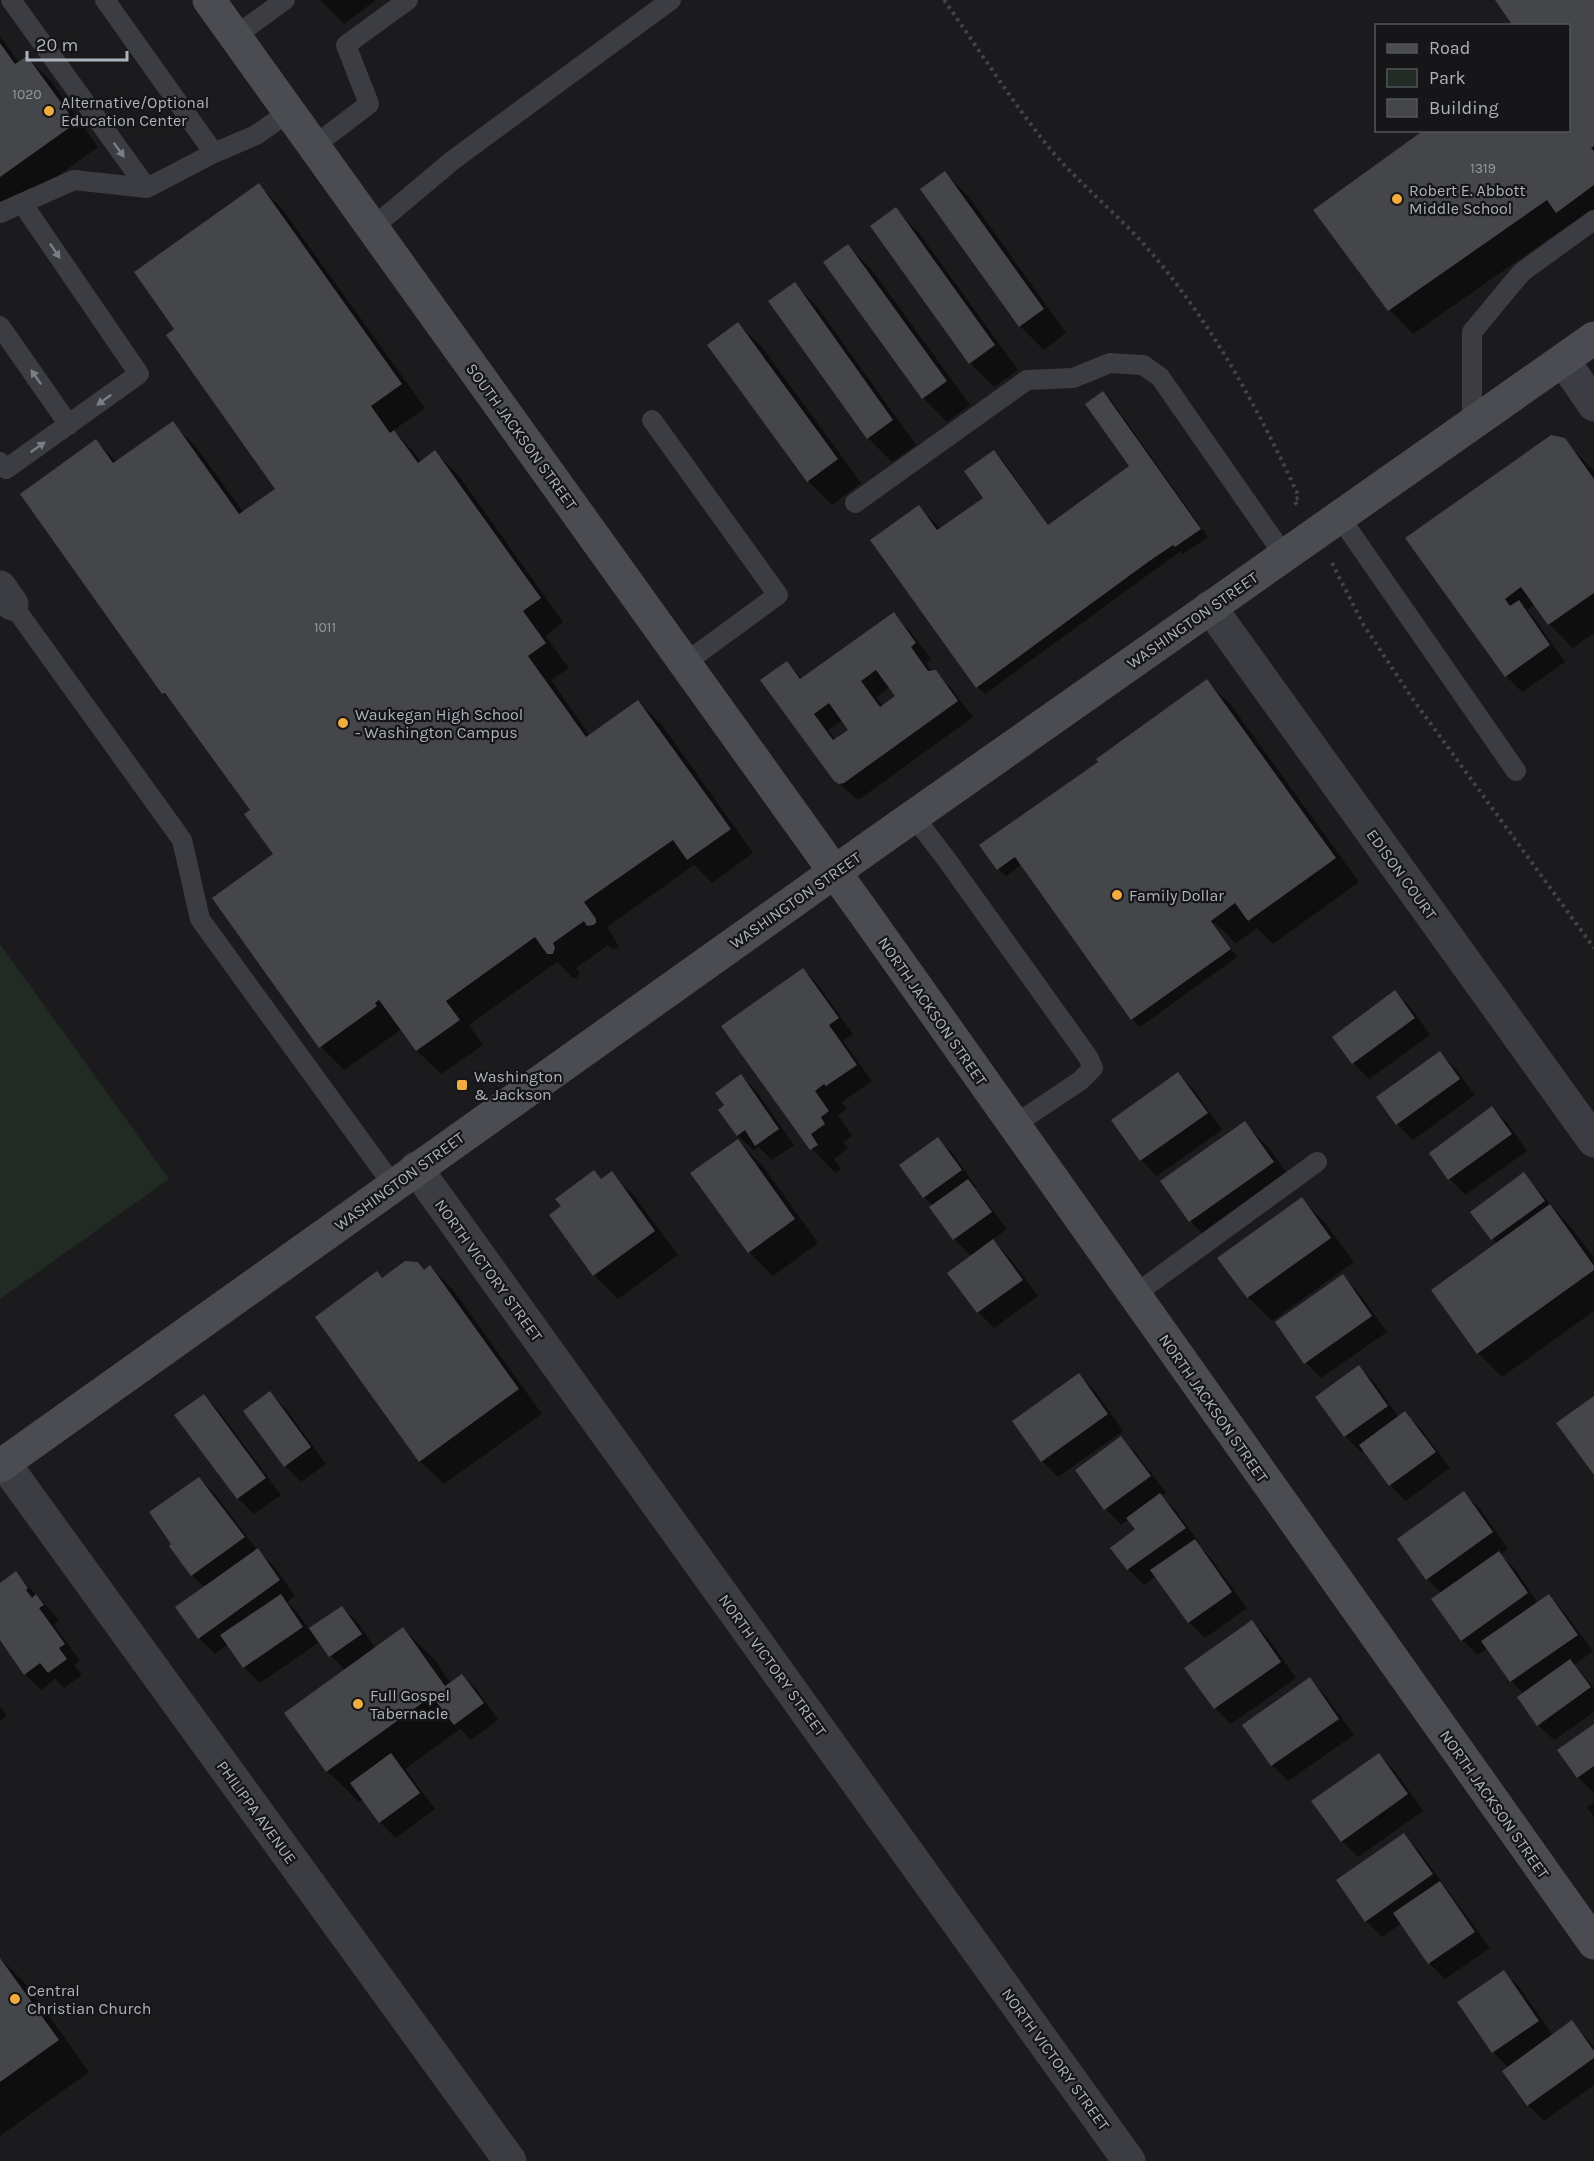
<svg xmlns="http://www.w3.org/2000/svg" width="1594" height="2161" viewBox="0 0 1594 2161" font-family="Karla,sans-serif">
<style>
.green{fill:#222b23}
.shadow{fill:#0007;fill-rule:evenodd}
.building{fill:#45464a;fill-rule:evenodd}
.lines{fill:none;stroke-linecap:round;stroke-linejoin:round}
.path{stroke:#424449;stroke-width:4;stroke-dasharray:3 4.5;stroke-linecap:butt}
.lane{stroke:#3c3d42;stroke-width:20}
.street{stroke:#3c3d42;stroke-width:33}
.secondary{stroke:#4a4c52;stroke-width:33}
.oneway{fill:#7a7e85}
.poi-dot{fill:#f2ac3e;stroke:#161618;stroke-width:2}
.labels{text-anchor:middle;stroke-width:4.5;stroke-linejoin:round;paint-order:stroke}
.number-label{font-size:14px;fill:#9398a0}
.poi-label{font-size:16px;fill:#adb3bc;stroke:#161618;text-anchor:start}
.street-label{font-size:16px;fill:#adb3bc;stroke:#161618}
</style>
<rect width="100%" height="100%" fill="#1b1b1d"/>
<path class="green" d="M 0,944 L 169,1179 L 0,1299 Z"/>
<path class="shadow" d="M 320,0 L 376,0 L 344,24 Z
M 1497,0 L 1594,0 L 1594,226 L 1581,235 L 1570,224 L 1413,334 L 1390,310 L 1568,130 L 1568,26 Z
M 0,36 L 19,63 L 27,58 L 51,81 L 98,147 L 0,218 Z
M 945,173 L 969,197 L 1066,333 L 1044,350 L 1020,326 Z
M 259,185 L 282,209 L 425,408 L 394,430 L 422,462 L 435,452 L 459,476 L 563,622 L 545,636 L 569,668 L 551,680 L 590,736 L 638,702 L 662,725 L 753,853 L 712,883 L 694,865 L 607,927 L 619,947 L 613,949 L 608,945 L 576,968 L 579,972 L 577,978 L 573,978 L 557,962 L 469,1025 L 483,1045 L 441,1074 L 417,1051 L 402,1029 L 344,1070 L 321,1047 L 275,854 L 252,810 L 176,706 L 163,693 L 96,441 L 117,462 L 172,423 L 196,447 L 244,513 L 277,489 L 176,329 Z
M 895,209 L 919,233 L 1018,370 L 994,387 L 970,363 L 872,226 Z
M 848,246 L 872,270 L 970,405 L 947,422 L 923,398 L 825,262 Z
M 795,284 L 818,308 L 916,445 L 892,462 L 868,438 Z
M 738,324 L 762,347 L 861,483 L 832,505 L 808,481 L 709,345 Z
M 1103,393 L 1111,400 L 1208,537 L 1183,554 L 1181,551 L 1156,569 L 985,694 L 977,687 L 925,614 L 919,507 L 941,529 L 985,498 L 994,452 L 1002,459 L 1049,526 L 1131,466 Z
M 1564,440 L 1594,471 L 1594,633 L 1573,648 L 1549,624 L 1535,604 L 1527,610 L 1534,618 L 1565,662 L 1522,692 L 1506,676 L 1407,538 Z
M 893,614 L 909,630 L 931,659 L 926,663 L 932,672 L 935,672 L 951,688 L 973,717 L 860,799 L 857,799 L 835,780 L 787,663 L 802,679 ZM 890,687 L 897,696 L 883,707 L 876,697 ZM 843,720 L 850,730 L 836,740 L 828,730 Z
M 1207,681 L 1231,705 L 1359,882 L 1273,944 L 1257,928 L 1236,943 L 1215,923 L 1214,924 L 1237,957 L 1140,1027 L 1132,1019 L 1022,864 L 1006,876 L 998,869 L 1100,762 Z
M 802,969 L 818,985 L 853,1034 L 843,1041 L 872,1081 L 842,1102 L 847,1109 L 838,1115 L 852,1136 L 843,1142 L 848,1148 L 834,1159 L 841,1169 L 835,1173 L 812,1149 L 724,1026 Z
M 1395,992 L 1411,1008 L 1430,1035 L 1369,1079 L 1353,1063 L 1334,1037 Z
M 1440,1053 L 1455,1068 L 1475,1095 L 1413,1140 L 1397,1124 Z
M 1178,1074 L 1194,1090 L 1222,1130 L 1157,1176 L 1141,1160 Z
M 741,1076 L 757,1092 L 794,1145 L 772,1160 L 759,1147 L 754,1151 L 738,1136 L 720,1110 L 726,1105 Z
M 1492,1108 L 1508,1124 L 1527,1151 L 1465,1195 L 1450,1179 L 1431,1153 Z
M 1244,1123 L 1268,1147 L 1296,1186 L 1214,1245 L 1190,1221 Z
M 938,1139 L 954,1155 L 976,1187 L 975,1188 L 1007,1229 L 992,1240 L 1009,1257 L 1038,1296 L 994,1328 L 978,1312 L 949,1273 L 972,1257 L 954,1239 L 933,1206 L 924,1197 Z
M 738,1141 L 762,1165 L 818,1243 L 773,1276 L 749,1252 L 693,1174 Z
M 611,1173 L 635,1197 L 678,1255 L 618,1299 L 594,1275 L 602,1180 Z
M 1524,1174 L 1573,1230 L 1594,1258 L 1594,1311 L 1502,1377 L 1478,1353 L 1433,1290 L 1497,1244 L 1472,1212 Z
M 1302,1199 L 1325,1223 L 1354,1262 L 1272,1321 L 1248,1297 Z
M 417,1263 L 425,1271 L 430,1267 L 454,1291 L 542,1414 L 444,1484 L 420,1461 L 377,1273 L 383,1279 Z
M 1343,1276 L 1358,1292 L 1387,1332 L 1321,1378 L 1306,1363 Z
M 1359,1367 L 1375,1383 L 1399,1418 L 1405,1413 L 1421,1429 L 1450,1468 L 1406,1501 L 1390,1485 L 1364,1450 L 1361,1452 L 1345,1436 L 1318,1397 Z
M 1079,1375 L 1095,1391 L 1123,1431 L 1058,1477 L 1042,1461 Z
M 270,1393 L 286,1409 L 326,1464 L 301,1482 L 285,1466 Z
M 204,1396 L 219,1411 L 281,1495 L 254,1514 L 238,1498 L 176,1415 Z
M 1121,1438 L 1137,1454 L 1166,1493 L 1161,1496 L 1176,1511 L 1200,1544 L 1199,1545 L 1210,1557 L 1247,1608 L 1205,1638 L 1189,1622 L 1156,1576 L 1144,1585 L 1128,1569 L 1113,1548 L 1137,1530 L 1129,1519 L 1121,1525 L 1106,1509 L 1077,1470 Z
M 199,1479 L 215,1494 L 257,1550 L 274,1566 L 295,1596 L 287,1602 L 297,1612 L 318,1643 L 260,1683 L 244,1667 L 228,1644 L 215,1654 L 199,1638 L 205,1588 L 192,1575 L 171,1546 Z
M 1464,1493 L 1480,1509 L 1508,1549 L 1500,1554 L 1515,1569 L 1538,1603 L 1549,1596 L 1564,1612 L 1593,1651 L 1574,1665 L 1594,1688 L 1594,1712 L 1554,1740 L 1538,1725 L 1524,1694 L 1511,1681 L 1488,1648 L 1478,1655 L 1462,1640 L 1442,1594 L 1427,1579 Z
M 16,1573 L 52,1612 L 59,1621 L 54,1625 L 80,1661 L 74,1665 L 82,1675 L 64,1688 L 55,1679 L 41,1690 L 25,1674 L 0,1638 L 0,1584 Z
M 342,1607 L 358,1623 L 376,1649 L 403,1629 L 435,1660 L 451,1684 L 462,1676 L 478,1691 L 498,1720 L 471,1740 L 460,1729 L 405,1769 L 435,1809 L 396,1838 L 380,1822 L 363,1799 L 359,1802 L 327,1771 L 345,1670 L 331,1656 Z
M 1252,1622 L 1268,1638 L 1296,1678 L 1231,1724 L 1215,1708 Z
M 1310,1679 L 1325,1695 L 1354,1735 L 1288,1781 L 1272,1765 Z
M 0,1706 L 7,1716 L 0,1721 Z
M 1594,1726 L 1594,1793 L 1578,1777 L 1559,1750 Z
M 1379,1755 L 1395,1771 L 1423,1811 L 1358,1857 L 1342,1841 Z
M 1594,1802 L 1594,1817 L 1587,1807 Z
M 1403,1835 L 1419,1851 L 1490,1948 L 1445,1979 L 1429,1963 L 1402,1923 L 1382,1937 L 1366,1921 Z
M 0,1958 L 26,1984 L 89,2072 L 0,2136 Z
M 1504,1972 L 1520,1988 L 1553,2036 L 1572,2022 L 1594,2047 L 1594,2085 L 1544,2121 L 1528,2105 L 1504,2072 L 1509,2068 L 1493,2052 Z"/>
<path class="building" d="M 1495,0 L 1594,0 L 1594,146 L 1591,148 L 1594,151 L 1594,185 L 1556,213 L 1547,200 L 1388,311 L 1313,210 L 1424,130 L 1568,130 L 1568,26 L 1513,26 Z
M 0,43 L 15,64 L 27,56 L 76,123 L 0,177 Z
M 945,171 L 1044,309 L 1019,327 L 920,189 Z
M 259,183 L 402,384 L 371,406 L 390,433 L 394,430 L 418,463 L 435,450 L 541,598 L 523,611 L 546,643 L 528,656 L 586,737 L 638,700 L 731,829 L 687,860 L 673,840 L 584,902 L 596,919 L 596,923 L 593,925 L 587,926 L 584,921 L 553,943 L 555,947 L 553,954 L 547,954 L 535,937 L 446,1001 L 460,1020 L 416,1051 L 379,1000 L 375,1003 L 377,1006 L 319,1048 L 212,898 L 273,854 L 244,814 L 250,810 L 165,693 L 162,694 L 20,494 L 96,439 L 113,463 L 173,421 L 239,514 L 275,489 L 166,335 L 174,329 L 134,272 Z
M 896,207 L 995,345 L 969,364 L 870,226 Z
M 848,244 L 947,381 L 922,399 L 823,262 Z
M 795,282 L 893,420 L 867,439 L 768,301 Z
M 738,322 L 838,459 L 807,482 L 707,345 Z
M 1103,391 L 1201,529 L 1175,547 L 1173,545 L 1148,562 L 976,688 L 870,540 L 919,505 L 937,530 L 963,512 L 983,498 L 964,471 L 994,450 L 1048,525 L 1129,466 L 1085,404 Z
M 1551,435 L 1565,438 L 1594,479 L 1594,593 L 1548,625 L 1521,587 L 1505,599 L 1510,606 L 1519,600 L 1550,645 L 1505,677 L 1405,538 Z
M 894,612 L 916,643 L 911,647 L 928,671 L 936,670 L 958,701 L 844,783 L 839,784 L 834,781 L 760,680 L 787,661 L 800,679 ZM 876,670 L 895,696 L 880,707 L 861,681 ZM 829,703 L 848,730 L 833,740 L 814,714 Z
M 1207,679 L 1336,858 L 1248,921 L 1235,903 L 1211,921 L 1231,949 L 1131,1020 L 1015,857 L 997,870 L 979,845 L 1098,762 L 1096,759 Z
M 803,968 L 839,1018 L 829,1025 L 857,1065 L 826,1086 L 824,1084 L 815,1091 L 829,1111 L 821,1117 L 825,1124 L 811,1134 L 818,1145 L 810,1150 L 721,1026 Z
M 1395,990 L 1415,1018 L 1352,1064 L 1332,1037 Z
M 1440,1051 L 1460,1079 L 1396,1125 L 1376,1097 Z
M 1178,1072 L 1208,1113 L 1140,1161 L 1111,1120 Z
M 741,1074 L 779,1129 L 755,1146 L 745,1130 L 737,1136 L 718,1110 L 724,1105 L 715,1093 Z
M 1492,1106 L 1512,1134 L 1448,1180 L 1429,1153 Z
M 1245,1121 L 1274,1162 L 1189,1222 L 1160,1181 Z
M 938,1137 L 962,1170 L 923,1198 L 899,1165 Z
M 738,1139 L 795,1219 L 748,1253 L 690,1173 Z
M 594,1170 L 601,1179 L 612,1171 L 655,1231 L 593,1276 L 549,1215 L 561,1206 L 555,1199 Z
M 1524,1172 L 1545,1201 L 1491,1240 L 1470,1212 Z
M 968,1179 L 992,1212 L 953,1240 L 929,1207 Z
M 1302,1197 L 1331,1238 L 1247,1298 L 1217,1258 Z
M 1550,1204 L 1594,1266 L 1594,1270 L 1477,1354 L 1431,1290 Z
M 993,1239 L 1023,1280 L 977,1313 L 947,1273 Z
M 405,1261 L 418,1262 L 424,1270 L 430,1265 L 519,1389 L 419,1462 L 315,1317 L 377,1271 L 382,1278 Z
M 1343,1274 L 1372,1316 L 1304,1364 L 1275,1322 Z
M 1359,1365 L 1388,1406 L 1344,1437 L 1315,1397 Z
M 1079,1373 L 1108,1414 L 1041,1462 L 1012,1421 Z
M 270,1391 L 311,1447 L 284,1467 L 243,1411 Z
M 204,1394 L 266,1478 L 237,1499 L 174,1415 Z
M 1594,1396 L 1594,1475 L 1556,1423 Z
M 1405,1411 L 1436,1452 L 1389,1486 L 1359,1445 Z
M 1121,1436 L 1151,1476 L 1104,1510 L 1075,1470 Z
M 199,1477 L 245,1537 L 191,1576 L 169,1546 L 171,1544 L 149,1512 Z
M 1464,1491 L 1493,1532 L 1426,1580 L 1397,1539 Z
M 1160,1493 L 1186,1528 L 1127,1570 L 1110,1548 L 1135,1529 L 1126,1518 Z
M 1195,1539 L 1232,1592 L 1188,1623 L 1150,1570 Z
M 258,1548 L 280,1580 L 198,1639 L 175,1607 Z
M 1499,1551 L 1528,1593 L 1461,1641 L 1431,1599 Z
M 16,1571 L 28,1588 L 26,1590 L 32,1598 L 36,1594 L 44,1605 L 39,1608 L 65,1644 L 59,1648 L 67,1659 L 48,1673 L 40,1663 L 24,1675 L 0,1640 L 0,1583 Z
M 281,1594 L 303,1627 L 243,1668 L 220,1635 Z
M 1549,1594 L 1578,1635 L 1510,1682 L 1481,1641 Z
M 342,1606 L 362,1634 L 329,1657 L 309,1628 Z
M 1252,1620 L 1281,1662 L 1214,1709 L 1184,1668 Z
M 403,1627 L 445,1686 L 462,1674 L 484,1703 L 454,1725 L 432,1696 L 326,1772 L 284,1713 Z
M 1570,1659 L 1591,1687 L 1537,1726 L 1517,1697 Z
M 1310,1677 L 1339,1719 L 1271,1766 L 1242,1725 Z
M 1594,1724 L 1594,1766 L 1577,1778 L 1557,1750 Z
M 391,1753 L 420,1793 L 379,1823 L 350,1783 Z
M 1379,1753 L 1408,1794 L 1341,1842 L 1311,1801 Z
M 1404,1833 L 1433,1874 L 1365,1922 L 1336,1880 Z
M 1440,1881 L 1475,1932 L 1428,1964 L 1393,1913 Z
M 0,1958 L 59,2040 L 0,2082 Z
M 1504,1970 L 1539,2021 L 1492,2053 L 1457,2002 Z
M 1572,2020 L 1594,2051 L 1594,2058 L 1527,2106 L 1502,2071 Z"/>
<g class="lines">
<path class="path" d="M 944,0 C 978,48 1010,99 1047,145 C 1079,185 1121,216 1154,256 C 1214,327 1260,412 1299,497 L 1294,500 L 1297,505
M 1332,563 L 1363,624 L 1412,698 L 1594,948"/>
<path class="lane" d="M 11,0 L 147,188
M 105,0 L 214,153
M 235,36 L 285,0
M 314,146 L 369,104 L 346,45 L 408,0
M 0,213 L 74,180 L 147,188 L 214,153 L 256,135 L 289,112
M 372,228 L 453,160 L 671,0
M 0,326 L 69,425
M 652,420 L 778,595 L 685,663
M 1472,423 L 1472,332 L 1522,272 L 1594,220
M 0,462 L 6,469 L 139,374 L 22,203
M 855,503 L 1027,380 L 1073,378 L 1110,363 L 1143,365 L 1160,377 L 1284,555
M 1339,516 L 1516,771
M 12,604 L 182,840 L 200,919 L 393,1185
M 914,817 L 947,860 L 1088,1057 L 1093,1068 L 1080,1081 L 1014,1125
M 1134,1295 L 1317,1162"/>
<path class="street" d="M 1563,360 L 1594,405
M 0,587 L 12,604
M 1210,607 L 1594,1141
M 416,1168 L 1129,2161
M 4,1463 L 510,2161"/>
<path class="secondary" d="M 209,0 L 867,917 L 1594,1943
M 0,1466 L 874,844 L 1594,338"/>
</g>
<defs><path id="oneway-solid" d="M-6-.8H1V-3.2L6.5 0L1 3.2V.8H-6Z" transform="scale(1.5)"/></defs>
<g class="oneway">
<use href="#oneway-solid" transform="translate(119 150) rotate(54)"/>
<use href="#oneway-solid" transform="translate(55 251) rotate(56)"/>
<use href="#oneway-solid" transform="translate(36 377) rotate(-125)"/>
<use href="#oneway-solid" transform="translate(104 400) rotate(144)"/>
<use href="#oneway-solid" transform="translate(38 447) rotate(-35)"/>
</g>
<g class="poi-dot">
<circle cx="49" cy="111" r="6"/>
<circle cx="1397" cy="199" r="6"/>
<circle cx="343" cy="723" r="6"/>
<circle cx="1117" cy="895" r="6"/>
<rect x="456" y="1079" width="12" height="12" rx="3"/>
<circle cx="358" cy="1704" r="6"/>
<circle cx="15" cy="1999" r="6"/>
</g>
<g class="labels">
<g class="number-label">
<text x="27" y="99">1020</text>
<text x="1483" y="173">1319</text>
<text x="325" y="632">1011</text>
</g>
<g class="poi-label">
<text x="61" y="108">Alternative/Optional<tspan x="61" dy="18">Education Center</tspan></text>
<text x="1409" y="196">Robert E. Abbott<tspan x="1409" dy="18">Middle School</tspan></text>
<text x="355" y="720">Waukegan High School<tspan x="355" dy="18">- Washington Campus</tspan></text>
<text x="1129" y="901">Family Dollar</text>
<text x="474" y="1082">Washington<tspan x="474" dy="18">&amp; Jackson</tspan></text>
<text x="370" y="1701">Full Gospel<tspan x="370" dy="18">Tabernacle</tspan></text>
<text x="27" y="1996">Central<tspan x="27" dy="18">Christian Church</tspan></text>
</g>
<g class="street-label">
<text transform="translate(522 436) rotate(54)" y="6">SOUTH JACKSON STREET</text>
<text transform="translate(1192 620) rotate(-35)" y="6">WASHINGTON STREET</text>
<text transform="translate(1402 874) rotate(54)" y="6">EDISON COURT</text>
<text transform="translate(795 900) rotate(-35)" y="6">WASHINGTON STREET</text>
<text transform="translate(933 1011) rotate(55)" y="6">NORTH JACKSON STREET</text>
<text transform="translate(399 1181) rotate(-36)" y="6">WASHINGTON STREET</text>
<text transform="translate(489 1270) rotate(54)" y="6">NORTH VICTORY STREET</text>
<text transform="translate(1214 1408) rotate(55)" y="6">NORTH JACKSON STREET</text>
<text transform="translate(773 1665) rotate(54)" y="6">NORTH VICTORY STREET</text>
<text transform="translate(1495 1804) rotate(55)" y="6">NORTH JACKSON STREET</text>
<text transform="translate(257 1812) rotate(54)" y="6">PHILIPPA AVENUE</text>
<text transform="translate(1056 2059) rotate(54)" y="6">NORTH VICTORY STREET</text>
</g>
</g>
<rect x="1375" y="24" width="195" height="108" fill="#161618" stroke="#52555a" stroke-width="1.5"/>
<rect x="1387" y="44" width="30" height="9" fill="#4a4c52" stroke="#52555a" stroke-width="1.5"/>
<text x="1429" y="54" font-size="18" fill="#adb3bc">Road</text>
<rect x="1387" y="69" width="30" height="18" fill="#222b23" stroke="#52555a" stroke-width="1.5"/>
<text x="1429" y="84" font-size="18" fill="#adb3bc">Park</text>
<rect x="1387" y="99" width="30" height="18" fill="#45464a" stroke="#52555a" stroke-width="1.5"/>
<text x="1429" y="114" font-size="18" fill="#adb3bc">Building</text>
<path d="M27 51v9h100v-9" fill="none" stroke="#adb3bc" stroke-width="3"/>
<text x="36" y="51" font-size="18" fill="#adb3bc" stroke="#161618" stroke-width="4.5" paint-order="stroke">20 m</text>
</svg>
